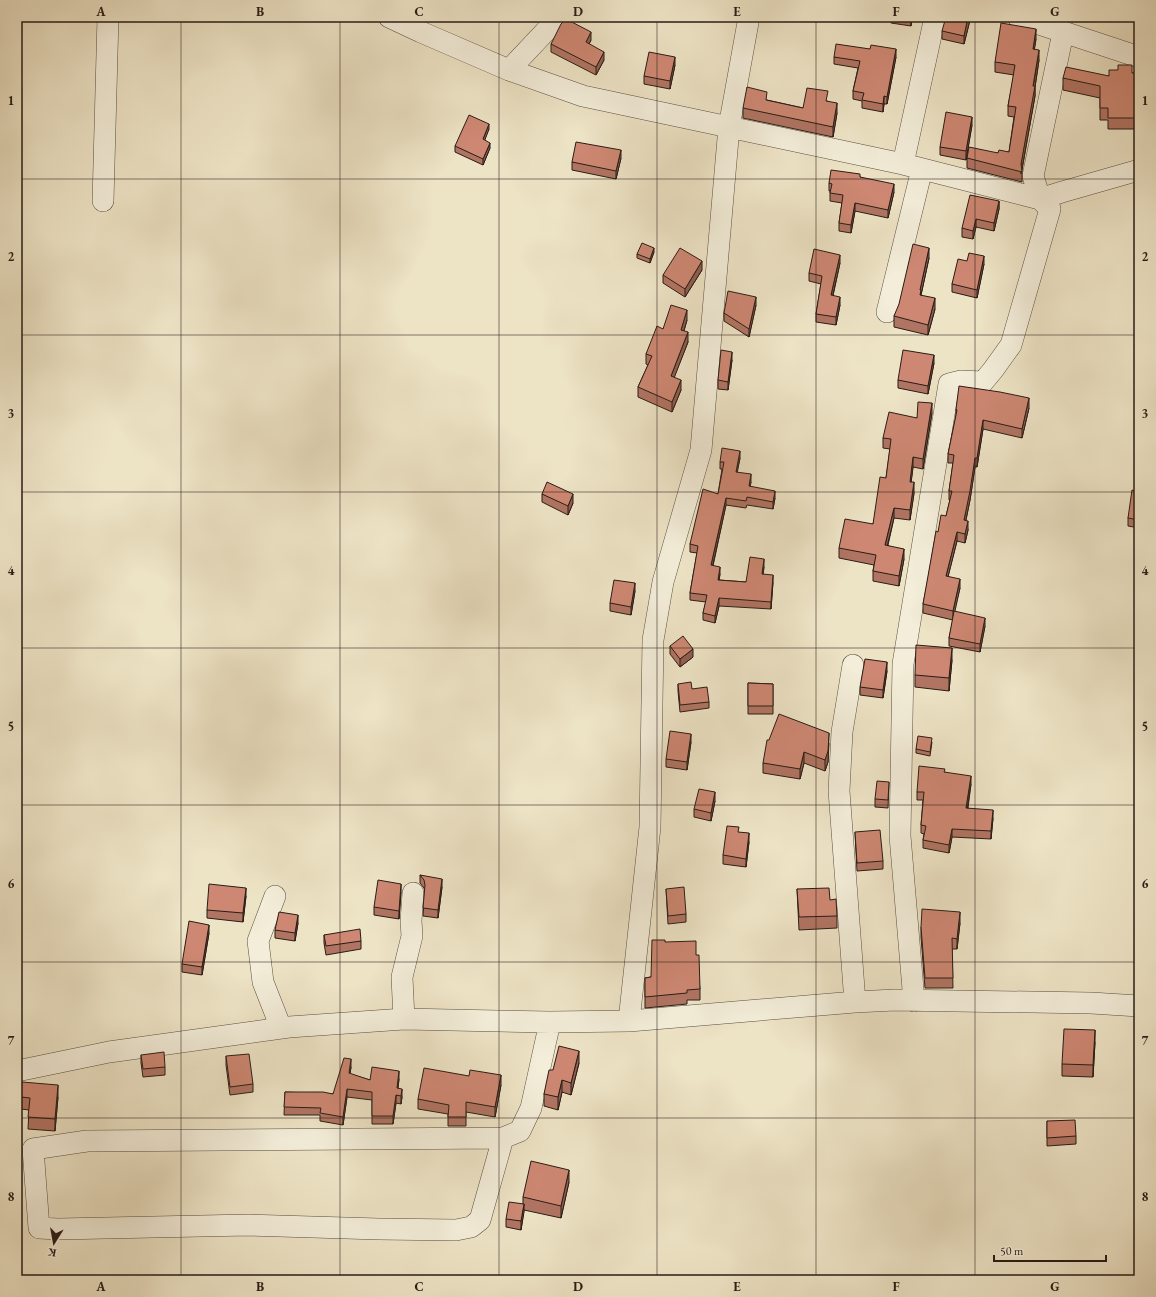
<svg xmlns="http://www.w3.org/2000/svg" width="1156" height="1297" viewBox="0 0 1156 1297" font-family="'EB Garamond',serif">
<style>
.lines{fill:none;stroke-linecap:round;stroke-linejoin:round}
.minor-casing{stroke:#5a4e42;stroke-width:22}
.minor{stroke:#f3edd9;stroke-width:21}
.wall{fill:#b07462;stroke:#291c16}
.shaded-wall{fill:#905e50;stroke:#291c16}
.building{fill:#cd8772;stroke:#291c16}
.grid{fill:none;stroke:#291c16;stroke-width:1;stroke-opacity:0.55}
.neatline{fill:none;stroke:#291c16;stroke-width:1.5}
.grid-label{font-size:13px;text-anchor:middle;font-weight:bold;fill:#291c16}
</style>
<rect width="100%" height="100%" fill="#ede3c5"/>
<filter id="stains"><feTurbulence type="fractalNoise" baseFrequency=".005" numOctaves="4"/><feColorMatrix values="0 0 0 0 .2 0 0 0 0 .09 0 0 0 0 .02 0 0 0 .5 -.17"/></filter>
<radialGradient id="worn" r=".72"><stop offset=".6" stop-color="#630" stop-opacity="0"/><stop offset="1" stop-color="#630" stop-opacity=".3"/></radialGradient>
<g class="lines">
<g class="minor-casing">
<path id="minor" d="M 389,17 L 421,32 L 509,70 L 583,96 L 903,164 L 1040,199 L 1062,192 L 1139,170
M 1018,17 L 1139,57
M 509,70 L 559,17
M 903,164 L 935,17
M 103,201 L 108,17
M 887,312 L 922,169
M 853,665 L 842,732 L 839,791 L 855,1002
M 275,896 L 258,941 L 263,982 L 281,1028
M 914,1001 L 900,836 L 903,664 L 949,384 L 961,381 L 983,382 L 993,370 L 1011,345 L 1050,209 L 1040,199 L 1033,176 L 1063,33
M 404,1019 L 402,977 L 412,936 L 411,921 L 413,893
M 629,1021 L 650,827 L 653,640 L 663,582 L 701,450 L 729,127 L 749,17
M 17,1071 L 109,1052 L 289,1027 L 404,1019 L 550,1022 L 629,1021 L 855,1002 L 895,1000 L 1091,1003 L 1139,1006
M 503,1138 L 87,1141 L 33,1149 L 39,1228 L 58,1229 L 249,1225 L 379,1229 L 456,1230 L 471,1227 L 480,1220 L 503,1138 L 520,1131 L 531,1108 L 550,1022"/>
</g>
<use href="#minor" class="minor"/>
</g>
<path class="wall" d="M 891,17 L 912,17 L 911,26 L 891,23 Z
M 970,17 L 970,20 L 964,44 L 942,39 L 942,31 Z
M 1036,39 L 1034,50 L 1039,60 L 1035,87 L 1035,96 L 1022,170 L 1022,182 L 967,168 L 967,158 L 998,153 L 1009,152 L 1014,117 L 1008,116 L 1008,106 L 1014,75 L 995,72 L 995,62 Z
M 591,40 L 589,44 L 604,60 L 596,75 L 551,52 L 551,44 Z
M 834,57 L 896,57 L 887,104 L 884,104 L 883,112 L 862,108 L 862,101 L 853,99 L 853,91 L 858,68 L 834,64 Z
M 675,65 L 670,89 L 644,84 L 644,76 Z
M 1132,73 L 1139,73 L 1139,129 L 1108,129 L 1108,120 L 1100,120 L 1100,98 L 1063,90 L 1063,78 L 1109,76 Z
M 767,100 L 803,108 L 828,101 L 837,113 L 833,137 L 743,118 L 743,108 Z
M 972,125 L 966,160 L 940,155 L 940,147 Z
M 489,129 L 484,140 L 490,148 L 483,165 L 455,152 L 455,146 Z
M 621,158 L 616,179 L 572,170 L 572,162 Z
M 860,177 L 894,192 L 888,218 L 855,211 L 851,233 L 839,231 L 839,223 L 842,203 L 830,201 L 830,191 L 829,191 L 829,183 Z
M 999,201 L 999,209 L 994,231 L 976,227 L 973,239 L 962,237 L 962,228 Z
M 654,252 L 650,263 L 637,258 L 637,254 Z
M 929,258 L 921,295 L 935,309 L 928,335 L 894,327 L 894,316 Z
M 967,261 L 984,264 L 977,298 L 952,292 L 952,284 Z
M 840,263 L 833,296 L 840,305 L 836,325 L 816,322 L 816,314 L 821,284 L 809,281 L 809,273 Z
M 702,270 L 685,297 L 663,283 L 663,275 Z
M 756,305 L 749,337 L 724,321 L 724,313 Z
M 687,320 L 684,331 L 688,342 L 674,377 L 681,390 L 672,412 L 638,397 L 638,387 L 648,365 L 646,364 L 646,354 L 663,329 Z
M 732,360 L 728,390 L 718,389 L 718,380 Z
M 934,363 L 928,394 L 898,388 L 898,380 Z
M 1029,408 L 1022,438 L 983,429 L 977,467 L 975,467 L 970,500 L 966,520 L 968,530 L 965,543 L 957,541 L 948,576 L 960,588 L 954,611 L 985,626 L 980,652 L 949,646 L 949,638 L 953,620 L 923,613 L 923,604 L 938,532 L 946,516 L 950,500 L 949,500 L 949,491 L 953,463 L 948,463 L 948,454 L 956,416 L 956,409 Z
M 932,413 L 923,469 L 913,467 L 911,482 L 914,493 L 910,520 L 894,518 L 888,545 L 904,559 L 899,586 L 873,581 L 873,571 L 874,565 L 839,558 L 839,548 L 873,524 L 886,478 L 890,449 L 883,448 L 883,438 L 917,418 Z
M 740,458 L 737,472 L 751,482 L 750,486 L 775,498 L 773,509 L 747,505 L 746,508 L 726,505 L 713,566 L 720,574 L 719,580 L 746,582 L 764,567 L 763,574 L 773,582 L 771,609 L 719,606 L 715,623 L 703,620 L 703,613 L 706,602 L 690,600 L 690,593 L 697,553 L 690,552 L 690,544 L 718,494 L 722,469 L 720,469 L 720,462 Z
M 1139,492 L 1139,528 L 1128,526 L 1128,518 Z
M 542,494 L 573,503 L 568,515 L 542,502 Z
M 635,591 L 631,615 L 610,611 L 610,603 Z
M 670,646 L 693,657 L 680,667 L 670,654 Z
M 952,660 L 949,691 L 915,687 L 915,675 Z
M 887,671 L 883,698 L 860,695 L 860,687 Z
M 748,683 L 773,684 L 773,714 L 748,714 Z
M 678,684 L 692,689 L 709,702 L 709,708 L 680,712 L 678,691 Z
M 691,742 L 687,770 L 666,767 L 666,759 Z
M 932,742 L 930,756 L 916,753 L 916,749 Z
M 829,743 L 828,762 L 825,771 L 804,763 L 800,779 L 763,773 L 763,763 Z
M 945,772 L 971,784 L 968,808 L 993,818 L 991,839 L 952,837 L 949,853 L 923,848 L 923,840 L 924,834 L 921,833 L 921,825 L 923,800 L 917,800 L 917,792 Z
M 889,782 L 888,808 L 875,807 L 875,799 Z
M 715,801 L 711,821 L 694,817 L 694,809 Z
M 739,832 L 749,842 L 746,867 L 723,864 L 723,855 Z
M 855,832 L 883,861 L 883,869 L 857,871 Z
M 420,875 L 442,887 L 438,918 L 423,916 L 425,891 L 424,888 L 420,883 Z
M 666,889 L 686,914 L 686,922 L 668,924 Z
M 797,889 L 830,900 L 837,916 L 837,928 L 799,930 Z
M 401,892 L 399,919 L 374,915 L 374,907 Z
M 246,896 L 243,922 L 207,918 L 207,910 Z
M 298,923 L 295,941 L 275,938 L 275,930 Z
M 960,923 L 957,949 L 952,949 L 953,988 L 925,988 L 921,937 L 921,927 Z
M 209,933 L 202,975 L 182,972 L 182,964 Z
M 324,935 L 361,941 L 361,949 L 326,955 L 324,943 Z
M 665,942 L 696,955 L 700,989 L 700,1000 L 687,1000 L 687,1004 L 645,1008 L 645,978 L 651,977 Z
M 17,1003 L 21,1018 L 21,1022 L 17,1022 Z
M 1095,1042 L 1093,1077 L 1062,1076 L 1062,1064 Z
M 141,1055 L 165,1067 L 165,1075 L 143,1077 L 141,1063 Z
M 226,1056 L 253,1084 L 253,1092 L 230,1095 L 226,1065 Z
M 579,1063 L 571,1095 L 562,1092 L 558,1110 L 544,1106 L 544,1094 L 553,1070 Z
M 351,1067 L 350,1074 L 370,1080 L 399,1079 L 398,1088 L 402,1097 L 401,1104 L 396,1103 L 393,1124 L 372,1124 L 372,1100 L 347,1097 L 343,1125 L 320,1121 L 320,1115 L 284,1115 L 285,1092 L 333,1094 Z
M 501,1085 L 495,1117 L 466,1112 L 466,1126 L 448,1126 L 448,1114 L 418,1109 L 418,1099 Z
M 21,1097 L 58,1097 L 55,1131 L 28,1129 L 29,1110 L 21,1109 Z
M 1047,1121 L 1076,1136 L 1076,1144 L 1047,1146 Z
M 569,1182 L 561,1218 L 524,1210 L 521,1230 L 506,1227 L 506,1219 L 523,1204 L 523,1197 Z"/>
<path class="shaded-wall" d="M 911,17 L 912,17 L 911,26 Z
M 968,17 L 970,17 L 970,20 L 964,44 L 964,36 Z
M 1036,29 L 1036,39 L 1033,59 L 1033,49 Z
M 591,32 L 591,40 L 586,50 L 586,42 Z
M 896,49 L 896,57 L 887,104 L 887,97 Z
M 1039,50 L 1039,60 L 1035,87 L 1035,96 L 1021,174 L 1021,164 Z
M 604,52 L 604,60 L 596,75 L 596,67 Z
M 675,57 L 675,65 L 670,89 L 670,81 Z
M 884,96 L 884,104 L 883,112 L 883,104 Z
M 837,103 L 837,113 L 833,137 L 833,127 Z
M 972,117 L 972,125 L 966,160 L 966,151 Z
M 489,124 L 489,129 L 483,145 L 483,139 Z
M 490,143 L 490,148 L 483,165 L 483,159 Z
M 621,150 L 621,158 L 616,179 L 616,171 Z
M 894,184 L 894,192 L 888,218 L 888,210 Z
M 999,201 L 999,209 L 994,231 L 994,223 Z
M 855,203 L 855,211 L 851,233 L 851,225 Z
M 976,219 L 976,227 L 973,239 L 973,231 Z
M 654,248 L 654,252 L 650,263 L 650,259 Z
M 929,248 L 929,258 L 921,295 L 920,305 L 920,290 Z
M 840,255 L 840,263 L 831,303 L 831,295 Z
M 984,256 L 984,264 L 977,298 L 977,290 Z
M 702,261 L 702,270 L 685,297 L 685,289 Z
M 756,297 L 756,305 L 749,337 L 749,329 Z
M 840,297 L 840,305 L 836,325 L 836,317 Z
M 935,298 L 935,309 L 928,335 L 928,325 Z
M 687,310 L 687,320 L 681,340 L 681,330 Z
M 688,332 L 688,342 L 671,386 L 671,376 Z
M 732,352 L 732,360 L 728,390 L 728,382 Z
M 934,355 L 934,363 L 928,394 L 928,386 Z
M 681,380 L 681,390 L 672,412 L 672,402 Z
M 1029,398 L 1029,408 L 1022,438 L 1022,429 Z
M 932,403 L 932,413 L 923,469 L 923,459 Z
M 983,420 L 983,429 L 977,467 L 977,458 Z
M 740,451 L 740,458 L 736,479 L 736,472 Z
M 913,457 L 913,467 L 910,492 L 910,482 Z
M 975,458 L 975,467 L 970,500 L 964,529 L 964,520 Z
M 751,474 L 751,482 L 749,493 L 749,486 Z
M 914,482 L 914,493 L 910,520 L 910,510 Z
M 775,491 L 775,498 L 773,509 L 773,502 Z
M 573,494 L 573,503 L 568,515 L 568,506 Z
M 726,498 L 726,505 L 711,573 L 711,565 Z
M 894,508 L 894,518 L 885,555 L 885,545 Z
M 968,521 L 968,530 L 965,543 L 965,534 Z
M 957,532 L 957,541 L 946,585 L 946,576 Z
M 904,549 L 904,559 L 899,586 L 899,576 Z
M 764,559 L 764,567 L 762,582 L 762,574 Z
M 720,567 L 720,574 L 718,588 L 718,580 Z
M 773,575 L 773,582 L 771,609 L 771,602 Z
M 960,579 L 960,588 L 953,620 L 953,611 Z
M 635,583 L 635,591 L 631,615 L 631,607 Z
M 719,598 L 719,606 L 715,623 L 715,616 Z
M 985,618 L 985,626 L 980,652 L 980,644 Z
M 952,648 L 952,660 L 949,691 L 949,678 Z
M 693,649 L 693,657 L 680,667 L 680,659 Z
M 887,662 L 887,671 L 883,698 L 883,690 Z
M 829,733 L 828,762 L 825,771 L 825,760 Z
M 691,734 L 691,742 L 687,770 L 687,762 Z
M 804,752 L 804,763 L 800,779 L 800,769 Z
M 971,776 L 971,784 L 966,816 L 966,808 Z
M 715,792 L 715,801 L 711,821 L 711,813 Z
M 993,810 L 993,818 L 991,839 L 991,831 Z
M 952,829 L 952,837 L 949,853 L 949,845 Z
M 749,833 L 749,842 L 746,867 L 746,859 Z
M 442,879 L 442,887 L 438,918 L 438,910 Z
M 401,884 L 401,892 L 399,919 L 399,911 Z
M 246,888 L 246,896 L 243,922 L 243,913 Z
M 960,912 L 960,923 L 957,949 L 957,939 Z
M 298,915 L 298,923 L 295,941 L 295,933 Z
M 209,925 L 209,933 L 202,975 L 202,967 Z
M 1095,1030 L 1095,1042 L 1093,1077 L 1093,1065 Z
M 579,1051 L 579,1063 L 571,1095 L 571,1083 Z
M 351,1059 L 351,1067 L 349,1081 L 349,1073 Z
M 399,1071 L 399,1079 L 397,1096 L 397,1088 Z
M 501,1075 L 501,1085 L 495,1117 L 495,1107 Z
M 562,1080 L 562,1092 L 558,1110 L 558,1097 Z
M 58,1085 L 58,1097 L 55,1131 L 55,1119 Z
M 347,1089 L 347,1097 L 343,1125 L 343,1117 Z
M 402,1089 L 402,1097 L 401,1104 L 401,1096 Z
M 396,1095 L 396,1103 L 393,1124 L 393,1116 Z
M 569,1170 L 569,1182 L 561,1218 L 561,1206 Z
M 524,1204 L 524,1212 L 521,1230 L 521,1221 Z"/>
<path class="building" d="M 946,17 L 968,17 L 964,36 L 942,31 Z
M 566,19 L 591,32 L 586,42 L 604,52 L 596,67 L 551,44 L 561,24 Z
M 1001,23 L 1036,29 L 1033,49 L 1039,50 L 1033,86 L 1035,86 L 1021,164 L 1022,172 L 967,158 L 969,147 L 998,153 L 999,150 L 1009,152 L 1016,107 L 1008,106 L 1015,65 L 995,62 Z
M 836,44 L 870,49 L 871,45 L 896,49 L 887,97 L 884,96 L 883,104 L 862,100 L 864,93 L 853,91 L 860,61 L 834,57 Z
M 649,52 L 675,57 L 670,81 L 644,76 Z
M 1118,65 L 1132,65 L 1132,73 L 1139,73 L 1139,118 L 1108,118 L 1108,108 L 1100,108 L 1100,86 L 1063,78 L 1066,67 L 1109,76 L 1109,70 L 1118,70 Z
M 747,87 L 767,92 L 766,100 L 803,108 L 807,88 L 828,91 L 826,101 L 837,103 L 833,127 L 743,108 Z
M 946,112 L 972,117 L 966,151 L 940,147 Z
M 469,115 L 489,124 L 483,139 L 490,143 L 483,159 L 455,146 Z
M 576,142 L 621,150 L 616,171 L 572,162 Z
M 831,170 L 860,174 L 860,177 L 894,184 L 888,210 L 855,203 L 851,225 L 839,223 L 843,195 L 830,193 L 832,184 L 829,183 Z
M 970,195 L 999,201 L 994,223 L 976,219 L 973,231 L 962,228 Z
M 642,243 L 654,248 L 650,259 L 637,254 Z
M 913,244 L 929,248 L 920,290 L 921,290 L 920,295 L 935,298 L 928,325 L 894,316 L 899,304 Z
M 680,248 L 702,261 L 685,289 L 663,275 Z
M 814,249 L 840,255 L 831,295 L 840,297 L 836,317 L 816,314 L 822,276 L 809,273 Z
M 969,253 L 984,256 L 977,290 L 952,284 L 958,259 L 967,261 Z
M 728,291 L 756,297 L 749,329 L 724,313 Z
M 671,305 L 687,310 L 681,330 L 688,332 L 671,376 L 681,380 L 672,402 L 638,387 L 652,356 L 646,354 L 657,326 L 663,329 Z
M 721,350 L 732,352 L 728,382 L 718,380 Z
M 903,350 L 934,355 L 928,386 L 898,380 Z
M 959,386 L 1000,392 L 1029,398 L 1022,429 L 983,420 L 977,458 L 975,458 L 970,491 L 964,520 L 968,521 L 965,534 L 957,532 L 946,576 L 960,579 L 953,611 L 923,604 L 936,531 L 938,532 L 941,515 L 946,516 L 952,491 L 949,491 L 954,455 L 948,454 L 957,410 L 956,409 Z
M 918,402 L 932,403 L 923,459 L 913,457 L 910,482 L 914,482 L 910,510 L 894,508 L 885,545 L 904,549 L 899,576 L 873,571 L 876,555 L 839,548 L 845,519 L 873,524 L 880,477 L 886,478 L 891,439 L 883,438 L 889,412 L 917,418 Z
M 722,448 L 740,451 L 736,472 L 751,474 L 749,486 L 775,491 L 773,502 L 747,497 L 746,501 L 726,498 L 711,565 L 720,567 L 718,580 L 746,582 L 750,557 L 764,559 L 762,574 L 773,575 L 771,602 L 719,598 L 715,616 L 703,613 L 707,595 L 690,593 L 698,546 L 690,544 L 703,489 L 718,494 L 724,462 L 720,462 Z
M 547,482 L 573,494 L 568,506 L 542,494 Z
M 1132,490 L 1139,492 L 1139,520 L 1128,518 Z
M 614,580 L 635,583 L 631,607 L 610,603 Z
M 954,611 L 985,618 L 980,644 L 949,638 Z
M 683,636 L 693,649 L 680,659 L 670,646 Z
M 916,645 L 952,648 L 949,678 L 915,675 Z
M 865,659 L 887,662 L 883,690 L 860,687 Z
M 691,682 L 692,689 L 707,687 L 709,702 L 680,705 L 678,684 Z
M 748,683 L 773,684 L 773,706 L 748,706 Z
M 779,714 L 829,733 L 828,751 L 825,760 L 804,752 L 800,769 L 763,763 L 767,740 L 769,740 Z
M 670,731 L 691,734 L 687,762 L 666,759 Z
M 918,736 L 932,738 L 930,752 L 916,749 Z
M 919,766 L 945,769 L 944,772 L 971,776 L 966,808 L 993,810 L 991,831 L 952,829 L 949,845 L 923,840 L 926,826 L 921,825 L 924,792 L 917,792 Z
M 877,781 L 889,782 L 888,800 L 875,799 Z
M 699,789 L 715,792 L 711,813 L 694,809 Z
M 727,826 L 739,827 L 738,832 L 749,833 L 746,859 L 723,855 Z
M 880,830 L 883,861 L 857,863 L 855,832 Z
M 420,875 L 442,879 L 438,910 L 423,908 L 425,885 L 424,880 Z
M 378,880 L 401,884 L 399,911 L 374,907 Z
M 209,884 L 246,888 L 243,913 L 207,910 Z
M 684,887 L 686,914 L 668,916 L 666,889 Z
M 829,888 L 830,900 L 836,899 L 837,916 L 799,917 L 797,889 Z
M 922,909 L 960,912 L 957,939 L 952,938 L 953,978 L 925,978 L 921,927 Z
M 279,912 L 298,915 L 295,933 L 275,930 Z
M 189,921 L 209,925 L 202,967 L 182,964 Z
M 360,929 L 361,941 L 326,946 L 324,935 Z
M 652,940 L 665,940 L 665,942 L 696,941 L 696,955 L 699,955 L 700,989 L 687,990 L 687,993 L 645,997 L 645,978 L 651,977 Z
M 19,1002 L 21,1018 L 17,1018 L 17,1003 Z
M 1064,1029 L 1095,1030 L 1093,1065 L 1062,1064 Z
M 559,1046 L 579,1051 L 571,1083 L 562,1080 L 558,1097 L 544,1094 L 549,1070 L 553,1070 Z
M 164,1052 L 165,1067 L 143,1069 L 141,1055 Z
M 249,1054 L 253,1084 L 230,1087 L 226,1056 Z
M 344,1058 L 351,1059 L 349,1073 L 370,1080 L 372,1067 L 399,1071 L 397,1088 L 402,1089 L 401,1096 L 396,1095 L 393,1116 L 372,1116 L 372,1092 L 347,1089 L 343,1117 L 320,1113 L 321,1108 L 284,1107 L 285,1092 L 323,1092 L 333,1094 Z
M 424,1068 L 469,1076 L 470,1070 L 501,1075 L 495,1107 L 466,1102 L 466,1117 L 448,1117 L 449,1105 L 418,1099 Z
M 22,1082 L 58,1085 L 55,1119 L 28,1117 L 30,1098 L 21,1097 Z
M 1075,1120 L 1076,1136 L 1047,1138 L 1047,1121 Z
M 531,1161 L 569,1170 L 561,1206 L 523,1197 Z
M 509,1202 L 524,1204 L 521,1221 L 506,1219 Z"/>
<path class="grid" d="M 181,17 L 181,1280M 340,17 L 340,1280M 499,17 L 499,1280M 657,17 L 657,1280M 816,17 L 816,1280M 975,17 L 975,1280M 17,179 L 1139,179M 17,335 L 1139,335M 17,492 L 1139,492M 17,648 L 1139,648M 17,805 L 1139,805M 17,962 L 1139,962M 17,1118 L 1139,1118"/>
<rect width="1156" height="1297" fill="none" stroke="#ede3c5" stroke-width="44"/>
<g transform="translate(54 1243) rotate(191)" stroke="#f3edd9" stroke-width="3" paint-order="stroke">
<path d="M0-3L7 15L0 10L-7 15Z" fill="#291c16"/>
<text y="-6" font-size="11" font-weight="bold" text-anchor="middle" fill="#291c16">K</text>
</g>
<path d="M994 1255v6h112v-6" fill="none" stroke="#291c16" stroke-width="2"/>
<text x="1000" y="1255" font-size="12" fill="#291c16" stroke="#f3edd9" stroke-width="3" paint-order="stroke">50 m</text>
<rect x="22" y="22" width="1112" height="1253" class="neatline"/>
<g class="grid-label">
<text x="101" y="16">A</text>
<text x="260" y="16">B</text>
<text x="419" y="16">C</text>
<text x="578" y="16">D</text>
<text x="737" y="16">E</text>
<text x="896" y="16">F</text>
<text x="1055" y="16">G</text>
<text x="11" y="105">1</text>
<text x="1145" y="105">1</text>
<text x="11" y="261">2</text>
<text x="1145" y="261">2</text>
<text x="11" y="418">3</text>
<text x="1145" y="418">3</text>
<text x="11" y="575">4</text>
<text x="1145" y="575">4</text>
<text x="11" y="731">5</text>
<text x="1145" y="731">5</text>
<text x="11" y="888">6</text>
<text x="1145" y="888">6</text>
<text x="11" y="1045">7</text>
<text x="1145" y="1045">7</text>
<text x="11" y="1201">8</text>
<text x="1145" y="1201">8</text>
<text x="101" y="1291">A</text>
<text x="260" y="1291">B</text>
<text x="419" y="1291">C</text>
<text x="578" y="1291">D</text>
<text x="737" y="1291">E</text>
<text x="896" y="1291">F</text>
<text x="1055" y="1291">G</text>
</g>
<rect width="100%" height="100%" filter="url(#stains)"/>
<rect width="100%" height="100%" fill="url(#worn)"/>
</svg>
